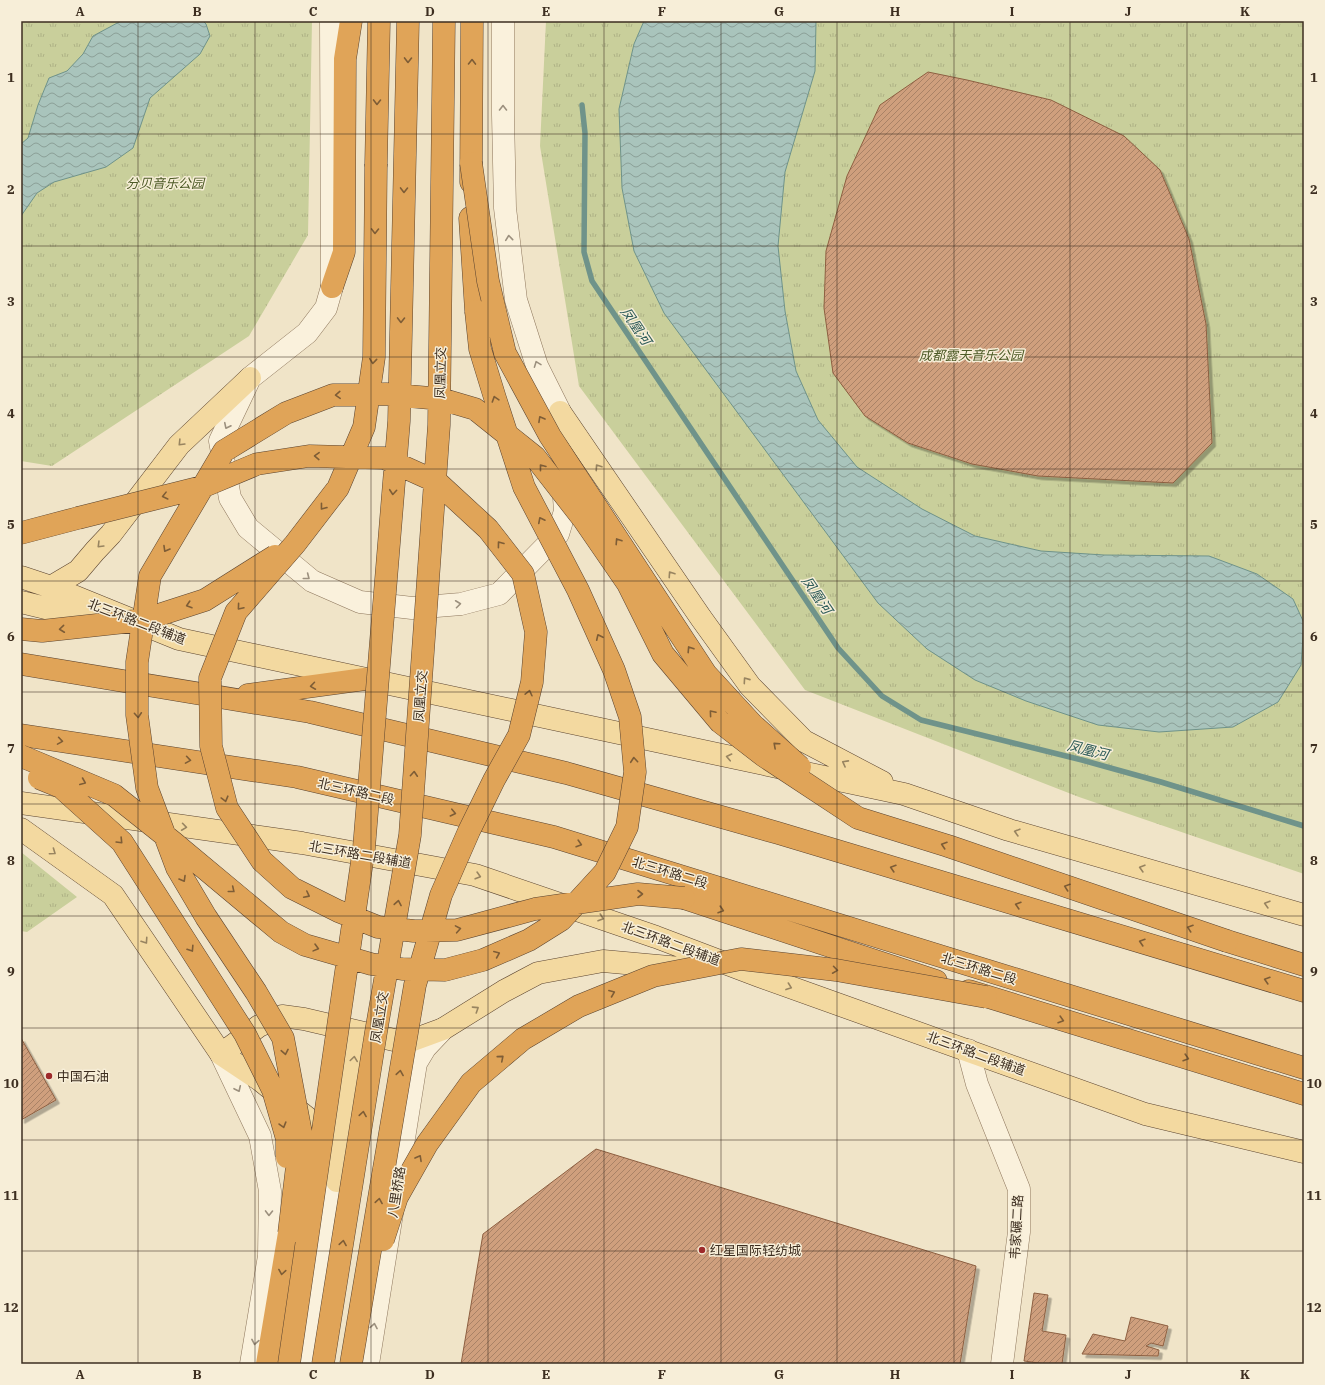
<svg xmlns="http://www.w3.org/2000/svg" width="1325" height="1385" viewBox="0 0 1325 1385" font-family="'IBM Plex Serif','Noto Sans SC',serif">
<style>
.park{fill:url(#park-tufts)}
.water{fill:url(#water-waves);stroke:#6f938a}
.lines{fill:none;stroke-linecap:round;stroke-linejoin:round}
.stream{stroke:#6f938a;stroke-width:5.5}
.building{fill:url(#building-hatch);stroke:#8d5f41;filter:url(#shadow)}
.minor-casing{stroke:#8d765c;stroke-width:23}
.major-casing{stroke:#5b4430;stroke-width:23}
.highway-casing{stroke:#5b4430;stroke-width:23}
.minor{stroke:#faf1dc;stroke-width:22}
.major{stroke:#f3d9a0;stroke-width:22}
.highway{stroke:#e0a458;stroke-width:22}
.highway-bridge-casing{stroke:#5b4430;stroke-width:23;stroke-linecap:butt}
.highway-bridge{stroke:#e0a458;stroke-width:22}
.oneway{stroke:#7e5d36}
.oneway2{stroke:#9c907e}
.oneway3{stroke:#988460}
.grid{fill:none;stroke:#3d2e20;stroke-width:1;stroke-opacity:0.55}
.poi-dot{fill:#9e2a2b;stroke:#f7eed8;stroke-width:1.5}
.labels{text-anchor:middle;stroke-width:3;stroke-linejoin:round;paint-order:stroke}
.park-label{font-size:13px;font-style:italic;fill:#4d5a26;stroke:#f7eed8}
.street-label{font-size:13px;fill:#3d2e20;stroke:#f7eed8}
.poi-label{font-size:13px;fill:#3d2e20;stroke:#f7eed8;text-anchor:start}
.water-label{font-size:14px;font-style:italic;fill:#2f5d5a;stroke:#f7eed8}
.neatline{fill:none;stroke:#3d2e20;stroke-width:1.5}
.grid-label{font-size:13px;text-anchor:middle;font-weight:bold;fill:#3d2e20}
</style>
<defs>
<pattern id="park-tufts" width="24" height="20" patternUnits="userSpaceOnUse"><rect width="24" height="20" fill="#c9cf9b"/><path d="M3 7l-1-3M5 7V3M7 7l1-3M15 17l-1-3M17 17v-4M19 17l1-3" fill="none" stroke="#aeb285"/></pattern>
<pattern id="water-waves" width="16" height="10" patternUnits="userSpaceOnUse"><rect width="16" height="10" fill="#a9c4bc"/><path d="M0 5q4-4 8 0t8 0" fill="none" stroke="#8ba098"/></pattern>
<pattern id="building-hatch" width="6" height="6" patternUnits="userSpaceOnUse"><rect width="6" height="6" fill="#cf9f7d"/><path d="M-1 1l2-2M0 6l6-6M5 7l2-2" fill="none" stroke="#a98266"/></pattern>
<filter id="shadow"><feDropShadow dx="3.5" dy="3.5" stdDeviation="0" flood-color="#0004"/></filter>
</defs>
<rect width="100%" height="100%" fill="#f0e4c8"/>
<path class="park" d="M 21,21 L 312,21 L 308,235 L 249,336 L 52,466 L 21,461 Z
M 546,21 L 1304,21 L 1304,874 L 1079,797 L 805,690 L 579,386 L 540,146 Z
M 21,852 L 77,897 L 27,932 L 21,931 Z"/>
<path class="water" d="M 121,21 L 203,21 L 206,24 L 210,36 L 200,54 L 150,98 L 133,148 L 106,167 L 54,182 L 37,193 L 21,216 L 21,144 L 28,138 L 38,105 L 49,78 L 67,71 L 83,54 L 93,36 Z
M 644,21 L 816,21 L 815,71 L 785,172 L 778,246 L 785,311 L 796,371 L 818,420 L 857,467 L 922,509 L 975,536 L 1041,551 L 1104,555 L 1209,556 L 1257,574 L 1293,599 L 1304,623 L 1301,665 L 1278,702 L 1233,727 L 1159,732 L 1098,725 L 1026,701 L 975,680 L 927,649 L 878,603 L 664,313 L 634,251 L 622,188 L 619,109 L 634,44 Z"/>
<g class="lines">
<path class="stream" d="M 582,105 L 585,133 L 584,252 L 592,281 L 838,648 L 882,696 L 921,720 L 1082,760 L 1161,782 L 1304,826"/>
</g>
<path class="building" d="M 928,72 L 967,80 L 1051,100 L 1124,136 L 1160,170 L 1189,239 L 1206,324 L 1212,443 L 1173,483 L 1038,476 L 972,464 L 908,443 L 865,416 L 833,373 L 824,308 L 826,251 L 847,176 L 880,105 Z
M 21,1038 L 56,1100 L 21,1120 Z
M 596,1149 L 976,1266 L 960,1364 L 461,1364 L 483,1234 Z
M 1034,1293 L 1048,1295 L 1042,1331 L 1066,1335 L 1062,1364 L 1046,1364 L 1024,1361 Z
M 1131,1317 L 1168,1326 L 1163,1346 L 1151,1343 L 1146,1346 L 1159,1350 L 1158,1356 L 1082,1354 L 1093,1334 L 1125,1341 Z"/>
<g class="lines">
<g class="minor-casing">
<path id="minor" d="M 331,21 L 332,287 L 326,308 L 307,333 L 250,378 L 220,441 L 230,498 L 248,528 L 312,581 L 360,602 L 412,608 L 461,604 L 499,594 L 558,534 L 565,511 L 563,483
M 503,21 L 503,115 L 505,208 L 516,300 L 537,366 L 560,412 L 561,430
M 968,1050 L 977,1084 L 1019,1189 L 1019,1232 L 1002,1364
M 221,1054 L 260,1136 L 270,1191 L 269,1256 L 251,1364
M 311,1364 L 337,1181
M 368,1364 L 416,1063 L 425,1048 L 443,1029"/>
</g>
<g class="major-casing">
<path id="major" d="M 560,412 L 701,618 L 750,686 L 804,741 L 882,782
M 21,577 L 51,587 L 179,639 L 904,794 L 1009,830 L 1304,915
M 51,587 L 78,571 L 95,551 L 111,534 L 179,445 L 250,378
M 21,602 L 108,623
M 21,803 L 302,843 L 475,875 L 656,937 L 759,976 L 1145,1114 L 1304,1152
M 21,829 L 113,895 L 221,1054 L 260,1080 L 310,1120 L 329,1140 L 337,1161 L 337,1181
M 221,1054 L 259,1026 L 282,1016 L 304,1019 L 394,1040 L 413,1040 L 443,1029 L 504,991 L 538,973 L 603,961 L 680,968
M 339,1163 L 358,1032"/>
</g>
<g class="highway-casing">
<path id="highway" d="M 376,164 L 379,21
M 471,182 L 472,21
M 470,218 L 476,311
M 332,287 L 344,252 L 345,59 L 351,21
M 21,533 L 78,518
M 21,664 L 310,712 L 566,773 L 778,833 L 1304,991
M 248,695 L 365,679
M 21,735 L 297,777 L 554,837 L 1304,1068
M 684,898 L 936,981
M 1227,941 L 1304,965
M 969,991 L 1304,1094
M 267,1364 L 289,1233"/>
</g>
<use href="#minor" class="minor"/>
<use href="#major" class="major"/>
<use href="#highway" class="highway"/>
<g class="highway-bridge-casing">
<path id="highway-bridge" d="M 471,163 L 488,281 L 505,353 L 550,436 L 706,674 L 753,725 L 800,767
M 376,164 L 374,357 L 364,427 L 338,488 L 295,544 L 236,612 L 210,678 L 211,746 L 227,808 L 262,861 L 292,888 L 338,911 L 378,927 L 414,931 L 457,930 L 535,909 L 638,894 L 684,898
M 78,518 L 202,487 L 257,464 L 309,456 L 384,458 L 437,482 L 488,529 L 523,574 L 536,632 L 532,682 L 519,735 L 494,780 L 469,831 L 441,895 L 415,985 L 351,1364
M 21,629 L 42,631 L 143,620 L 205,600 L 275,556
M 21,756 L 114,795 L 173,842 L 281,932 L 305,945 L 371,964 L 402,969 L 445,970 L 483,960 L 529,940 L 561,920 L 605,872 L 627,827 L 635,772 L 630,717 L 614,670 L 578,590 L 524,487 L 495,398 L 480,349 L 476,311
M 39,778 L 61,787 L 122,842 L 245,1034 L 273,1090 L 287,1139 L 287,1157
M 289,1233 L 301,1133 L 283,1038 L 256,992 L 206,917 L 177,868 L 147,788 L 137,715 L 137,662 L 150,576 L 224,451 L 286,413 L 333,395 L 386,394 L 441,399 L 475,409 L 535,457 L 584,520 L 628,584 L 663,654 L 720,722 L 764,756 L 858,818 L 948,846 L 1227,941
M 383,1240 L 397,1197 L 427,1144 L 471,1083 L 523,1039 L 579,1006 L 653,976 L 741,959 L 836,970 L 986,997
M 289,1364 L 364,848 L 399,421 L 408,21
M 323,1364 L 376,1032 L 410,835 L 439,425 L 444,21"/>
</g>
<use href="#highway-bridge" class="highway-bridge"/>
</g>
<defs><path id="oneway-chevron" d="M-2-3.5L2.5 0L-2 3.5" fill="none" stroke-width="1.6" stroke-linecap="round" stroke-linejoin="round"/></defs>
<g class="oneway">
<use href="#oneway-chevron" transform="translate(408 60) rotate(91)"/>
<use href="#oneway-chevron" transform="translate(472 62) rotate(-89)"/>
<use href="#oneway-chevron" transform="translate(377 102) rotate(91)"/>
<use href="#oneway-chevron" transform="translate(404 190) rotate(91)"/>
<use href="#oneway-chevron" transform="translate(375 231) rotate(91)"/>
<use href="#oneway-chevron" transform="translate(401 320) rotate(91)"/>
<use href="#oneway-chevron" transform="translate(373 361) rotate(96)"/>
<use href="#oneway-chevron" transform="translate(338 395) rotate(177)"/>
<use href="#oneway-chevron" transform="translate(495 399) rotate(-108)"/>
<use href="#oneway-chevron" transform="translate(541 419) rotate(-119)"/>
<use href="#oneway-chevron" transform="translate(317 456) rotate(-178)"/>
<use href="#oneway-chevron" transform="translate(542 467) rotate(-128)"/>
<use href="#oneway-chevron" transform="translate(393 492) rotate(95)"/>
<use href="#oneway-chevron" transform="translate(165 496) rotate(166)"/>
<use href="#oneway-chevron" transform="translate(323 507) rotate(128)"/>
<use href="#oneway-chevron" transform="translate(541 520) rotate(-117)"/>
<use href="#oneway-chevron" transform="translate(618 541) rotate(-123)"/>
<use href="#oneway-chevron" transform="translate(500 544) rotate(-127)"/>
<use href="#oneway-chevron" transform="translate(166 549) rotate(120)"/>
<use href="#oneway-chevron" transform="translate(189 605) rotate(162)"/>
<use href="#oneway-chevron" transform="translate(240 607) rotate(130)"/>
<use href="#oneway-chevron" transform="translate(62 629) rotate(174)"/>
<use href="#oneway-chevron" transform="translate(599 637) rotate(-115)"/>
<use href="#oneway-chevron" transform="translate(690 649) rotate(-123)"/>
<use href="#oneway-chevron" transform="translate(313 686) rotate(172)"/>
<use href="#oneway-chevron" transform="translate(529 693) rotate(-77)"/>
<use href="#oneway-chevron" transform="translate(712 713) rotate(-130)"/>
<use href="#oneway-chevron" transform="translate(138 715) rotate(86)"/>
<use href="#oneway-chevron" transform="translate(60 741) rotate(9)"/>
<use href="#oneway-chevron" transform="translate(776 745) rotate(-138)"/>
<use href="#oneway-chevron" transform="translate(188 760) rotate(9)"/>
<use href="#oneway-chevron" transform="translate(634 760) rotate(-95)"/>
<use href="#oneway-chevron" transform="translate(414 774) rotate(-86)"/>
<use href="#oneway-chevron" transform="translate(83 782) rotate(23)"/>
<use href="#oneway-chevron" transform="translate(225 799) rotate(75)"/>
<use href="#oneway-chevron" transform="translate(453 813) rotate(13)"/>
<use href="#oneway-chevron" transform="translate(120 841) rotate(46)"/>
<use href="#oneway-chevron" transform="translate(579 844) rotate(17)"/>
<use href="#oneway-chevron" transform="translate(944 845) rotate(-162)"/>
<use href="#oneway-chevron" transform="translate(893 868) rotate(-163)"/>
<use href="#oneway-chevron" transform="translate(183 879) rotate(60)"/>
<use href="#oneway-chevron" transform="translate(1067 887) rotate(-161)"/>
<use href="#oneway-chevron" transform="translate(232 890) rotate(39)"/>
<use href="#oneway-chevron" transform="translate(640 894)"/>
<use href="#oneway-chevron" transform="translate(307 895) rotate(27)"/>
<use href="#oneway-chevron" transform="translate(398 903) rotate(-80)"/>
<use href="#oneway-chevron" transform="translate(1018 905) rotate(-163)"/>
<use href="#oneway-chevron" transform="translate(721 910) rotate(18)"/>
<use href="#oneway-chevron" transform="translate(1190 928) rotate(-161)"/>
<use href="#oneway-chevron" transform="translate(458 929) rotate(-10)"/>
<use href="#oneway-chevron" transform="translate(1142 942) rotate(-163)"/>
<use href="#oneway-chevron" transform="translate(316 948) rotate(15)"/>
<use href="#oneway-chevron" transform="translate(191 949) rotate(57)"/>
<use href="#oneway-chevron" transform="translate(497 954) rotate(-23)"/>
<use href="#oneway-chevron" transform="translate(835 970) rotate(8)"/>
<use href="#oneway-chevron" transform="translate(1267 980) rotate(-163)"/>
<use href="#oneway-chevron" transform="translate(612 993) rotate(-22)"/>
<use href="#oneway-chevron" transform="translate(1061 1020) rotate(17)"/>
<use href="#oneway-chevron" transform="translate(285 1052) rotate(79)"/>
<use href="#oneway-chevron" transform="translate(501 1058) rotate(-41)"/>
<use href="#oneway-chevron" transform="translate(1186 1058) rotate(17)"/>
<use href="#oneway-chevron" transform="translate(400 1073) rotate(-81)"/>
<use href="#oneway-chevron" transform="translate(363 1114) rotate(-81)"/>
<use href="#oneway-chevron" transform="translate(283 1125) rotate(74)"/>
<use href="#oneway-chevron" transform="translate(419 1158) rotate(-61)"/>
<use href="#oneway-chevron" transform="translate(379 1201) rotate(-81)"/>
<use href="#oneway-chevron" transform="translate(343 1243) rotate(-81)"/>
<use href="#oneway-chevron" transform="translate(282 1272) rotate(99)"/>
</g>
<g class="oneway2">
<use href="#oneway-chevron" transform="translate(503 108) rotate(-90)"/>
<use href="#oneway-chevron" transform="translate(509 238) rotate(-96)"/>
<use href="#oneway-chevron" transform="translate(537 364) rotate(-111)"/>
<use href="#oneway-chevron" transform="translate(227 426) rotate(116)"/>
<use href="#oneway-chevron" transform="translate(307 577) rotate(38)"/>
<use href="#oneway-chevron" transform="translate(458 604) rotate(-7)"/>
<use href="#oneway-chevron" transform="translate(238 1089) rotate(65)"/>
<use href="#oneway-chevron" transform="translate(269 1213) rotate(91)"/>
<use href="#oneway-chevron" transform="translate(374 1326) rotate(-80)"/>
<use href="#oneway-chevron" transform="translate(255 1342) rotate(100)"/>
</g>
<g class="oneway3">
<use href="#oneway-chevron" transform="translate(181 443) rotate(134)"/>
<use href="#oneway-chevron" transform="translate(598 467) rotate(-124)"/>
<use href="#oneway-chevron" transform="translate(100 545) rotate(135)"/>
<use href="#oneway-chevron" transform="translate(671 574) rotate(-124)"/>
<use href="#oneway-chevron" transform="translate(746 680) rotate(-125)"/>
<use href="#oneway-chevron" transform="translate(729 757) rotate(-168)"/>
<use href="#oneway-chevron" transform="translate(845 763) rotate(-152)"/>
<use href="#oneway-chevron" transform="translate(184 827) rotate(8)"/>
<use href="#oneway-chevron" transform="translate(1017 832) rotate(-164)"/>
<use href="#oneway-chevron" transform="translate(53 852) rotate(35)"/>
<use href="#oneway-chevron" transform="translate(1142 868) rotate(-164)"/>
<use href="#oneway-chevron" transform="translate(478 876) rotate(16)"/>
<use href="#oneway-chevron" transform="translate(1267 904) rotate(-164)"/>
<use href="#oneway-chevron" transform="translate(601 918) rotate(19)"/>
<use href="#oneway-chevron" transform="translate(145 941) rotate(56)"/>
<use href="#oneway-chevron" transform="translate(789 987) rotate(20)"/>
<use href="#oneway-chevron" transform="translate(476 1009) rotate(-33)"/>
<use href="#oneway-chevron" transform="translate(354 1059) rotate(-82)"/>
</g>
<path class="grid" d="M 138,21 L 138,1364M 255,21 L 255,1364M 371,21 L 371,1364M 488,21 L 488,1364M 604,21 L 604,1364M 721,21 L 721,1364M 837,21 L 837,1364M 954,21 L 954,1364M 1070,21 L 1070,1364M 1187,21 L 1187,1364M 21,134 L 1304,134M 21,246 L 1304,246M 21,357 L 1304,357M 21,469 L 1304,469M 21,581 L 1304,581M 21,692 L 1304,692M 21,804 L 1304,804M 21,916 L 1304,916M 21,1028 L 1304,1028M 21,1140 L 1304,1140M 21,1251 L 1304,1251"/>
<g class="poi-dot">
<circle cx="49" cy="1076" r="4"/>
<circle cx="702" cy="1250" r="4"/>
</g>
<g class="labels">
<g class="park-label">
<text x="165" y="188">分贝音乐公园</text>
<text x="971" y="360">成都露天音乐公园</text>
</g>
<g class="street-label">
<text transform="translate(440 373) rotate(-89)" y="5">凤凰立交</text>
<text transform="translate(137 621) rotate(21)" y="5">北三环路二段辅道</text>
<text transform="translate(420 696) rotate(-86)" y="5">凤凰立交</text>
<text transform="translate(356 791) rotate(13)" y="5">北三环路二段</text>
<text transform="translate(360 854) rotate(10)" y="5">北三环路二段辅道</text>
<text transform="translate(670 872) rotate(17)" y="5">北三环路二段</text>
<text transform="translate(671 943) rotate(20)" y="5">北三环路二段辅道</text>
<text transform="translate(979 968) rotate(17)" y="5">北三环路二段</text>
<text transform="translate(379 1017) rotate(-81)" y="5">凤凰立交</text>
<text transform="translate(976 1053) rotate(20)" y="5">北三环路二段辅道</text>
<text transform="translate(396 1192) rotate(-81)" y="5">八里桥路</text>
<text transform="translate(1016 1227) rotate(-87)" y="5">韦家碾二路</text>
</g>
<g class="poi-label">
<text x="57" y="1081">中国石油</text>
<text x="710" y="1255">红星国际轻纺城</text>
</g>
<g class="water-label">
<text transform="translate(636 326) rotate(56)" y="5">凤凰河</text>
<text transform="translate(817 595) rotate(56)" y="5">凤凰河</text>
<text transform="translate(1088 750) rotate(14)" y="5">凤凰河</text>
</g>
</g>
<rect width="1325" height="1385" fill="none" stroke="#f7eed8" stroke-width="44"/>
<rect x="22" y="22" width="1281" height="1341" class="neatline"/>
<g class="grid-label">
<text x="80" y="16">A</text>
<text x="197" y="16">B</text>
<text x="313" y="16">C</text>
<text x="430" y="16">D</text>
<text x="546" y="16">E</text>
<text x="662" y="16">F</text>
<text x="779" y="16">G</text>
<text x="895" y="16">H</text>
<text x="1012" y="16">I</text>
<text x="1128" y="16">J</text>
<text x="1245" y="16">K</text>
<text x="11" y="82">1</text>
<text x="1314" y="82">1</text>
<text x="11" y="194">2</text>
<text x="1314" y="194">2</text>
<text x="11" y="306">3</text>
<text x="1314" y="306">3</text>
<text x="11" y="418">4</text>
<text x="1314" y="418">4</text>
<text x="11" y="529">5</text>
<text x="1314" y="529">5</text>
<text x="11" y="641">6</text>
<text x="1314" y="641">6</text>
<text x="11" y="753">7</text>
<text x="1314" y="753">7</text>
<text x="11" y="865">8</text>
<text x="1314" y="865">8</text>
<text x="11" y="976">9</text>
<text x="1314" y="976">9</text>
<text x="11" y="1088">10</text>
<text x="1314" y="1088">10</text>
<text x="11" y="1200">11</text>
<text x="1314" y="1200">11</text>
<text x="11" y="1312">12</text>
<text x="1314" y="1312">12</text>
<text x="80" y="1379">A</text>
<text x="197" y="1379">B</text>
<text x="313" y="1379">C</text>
<text x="430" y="1379">D</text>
<text x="546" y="1379">E</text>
<text x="662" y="1379">F</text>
<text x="779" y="1379">G</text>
<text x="895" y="1379">H</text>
<text x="1012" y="1379">I</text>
<text x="1128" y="1379">J</text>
<text x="1245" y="1379">K</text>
</g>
</svg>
